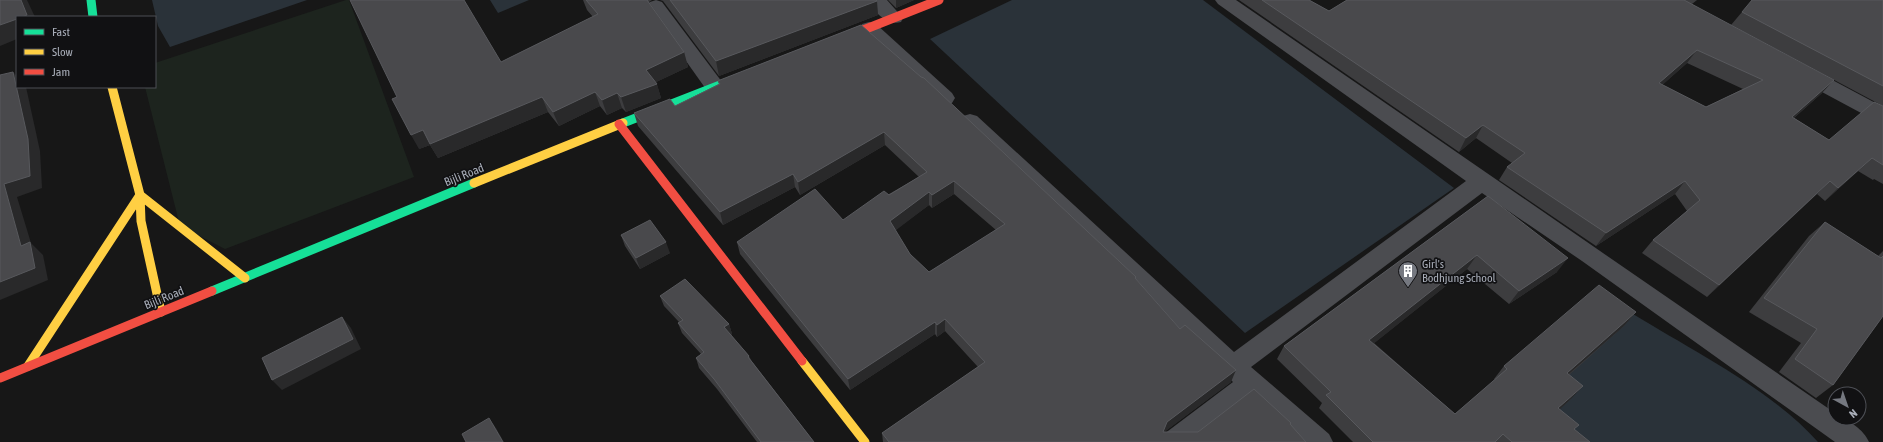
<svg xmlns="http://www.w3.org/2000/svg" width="1883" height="442" viewBox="0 0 1883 442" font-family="'Asap Condensed',sans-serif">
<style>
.green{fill:#1d241e}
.water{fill:#2a3239}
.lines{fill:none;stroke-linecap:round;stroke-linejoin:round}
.street{fill:#4b4c50;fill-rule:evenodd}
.fast{stroke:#16e098;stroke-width:9}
.slow{stroke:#ffcf43;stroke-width:9}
.jam{stroke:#f24e42;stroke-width:9}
.wall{fill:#3d3d3f;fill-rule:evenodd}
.shaded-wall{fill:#29292a}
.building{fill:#49494c;stroke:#58595d;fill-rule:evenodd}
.labels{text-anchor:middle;stroke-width:3.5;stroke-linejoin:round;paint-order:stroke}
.street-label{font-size:12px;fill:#a8adb8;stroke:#111113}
.poi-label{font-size:12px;fill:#a8adb8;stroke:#111113;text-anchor:start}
</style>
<rect width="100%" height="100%" fill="#171717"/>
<path class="green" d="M 346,0 L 349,0 L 414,177 L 225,249 L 180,226 L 145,87 L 155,87 L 155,63 Z"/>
<path class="water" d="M 152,0 L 307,0 L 170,47 L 158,26 Z
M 490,0 L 529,0 L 498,13 Z
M 1012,0 L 1203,0 L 1454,188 L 1245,333 L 930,39 Z
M 1633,314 C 1693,351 1772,390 1818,442 L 1565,442 L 1530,412 Z"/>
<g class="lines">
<path class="street" d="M 656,0 L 662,2 L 722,82 L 725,87 L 722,92 L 715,94 L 708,92 L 647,6 L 650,2 Z
M 867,0 L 887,0 L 903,18 L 901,22 C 886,26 874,11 867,0 Z
M 1215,0 L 1236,0 L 1835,413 L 1835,418 C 1848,418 1864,430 1869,442 L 1835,442 L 1582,261 L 1482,193 L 1251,367 L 1329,434 L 1333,442 L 1301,442 L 1250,398 L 1193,442 L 1160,442 L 1164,434 L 1233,382 L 963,126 L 960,121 L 963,116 L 970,114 L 977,116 L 1234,352 L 1466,181 L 1218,4 Z
M 869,22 L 876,24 L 952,93 L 955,98 L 952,103 L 945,105 L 938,103 L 862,32 L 860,28 L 862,24 Z
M 1801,65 L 1808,67 L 1883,107 L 1883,123 L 1876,121 L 1794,77 L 1791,72 L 1794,67 Z"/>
<path class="fast" d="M 91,0 L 93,17
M 623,123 L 733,80
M 212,291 L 474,183"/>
<path class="slow" d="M 112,87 L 140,195 L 141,221 L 161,312
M 474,183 L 623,123
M 802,361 L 865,442
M 28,366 L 140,195 L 245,278"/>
<path class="jam" d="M 838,40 L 939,0
M 619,124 L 802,361
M 0,378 L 212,291"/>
</g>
<path class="wall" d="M 583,0 L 652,0 L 649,2 L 684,52 L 688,67 L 656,82 L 661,98 L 626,112 L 622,108 L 607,115 L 600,106 L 559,126 L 548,112 L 438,158 L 430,145 L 419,149 L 501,62 L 593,17 L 587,10 Z
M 660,0 L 876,0 L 878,15 L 719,76 L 663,1 Z
M 888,0 L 914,0 L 896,8 Z
M 1239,0 L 1309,0 L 1329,11 L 1347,0 L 1697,0 L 1692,4 L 1822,93 L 1794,118 L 1829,140 L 1883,106 L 1883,184 L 1874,179 L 1873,180 L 1858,171 L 1825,201 L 1817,194 L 1707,297 L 1642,253 L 1653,240 L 1687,211 L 1675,194 L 1596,246 L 1499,180 L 1507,167 L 1512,163 L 1476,138 L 1459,152 ZM 1687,63 L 1743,89 L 1706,107 L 1662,85 Z
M 1883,0 L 1883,106 L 1731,25 L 1742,12 Z
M 861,25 L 1136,279 L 1180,329 L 1231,382 L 1164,432 L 1198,432 L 1291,423 L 1290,425 L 1306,442 L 883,442 L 882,433 L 978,367 L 945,331 L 937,337 L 935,334 L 850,390 L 740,254 L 737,242 L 843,220 L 919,177 L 885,145 L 800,195 L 795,187 L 723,225 L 638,126 L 634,113 L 675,106 L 719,84 L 718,81 ZM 954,194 L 996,230 L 929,272 L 910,254 L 895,230 L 929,205 L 932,208 Z
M 1488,196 L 1557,272 L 1509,304 L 1467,269 L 1374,343 L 1455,414 L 1495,380 L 1494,379 L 1504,366 L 1636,312 L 1624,326 L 1569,375 L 1571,399 L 1560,409 L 1574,429 L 1590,442 L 1353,442 L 1319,408 L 1322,403 L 1277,359 L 1284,346 Z
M 1825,222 L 1878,256 L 1883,251 L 1883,316 L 1833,385 L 1816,398 L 1779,372 L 1801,343 L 1749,312 L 1809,236 Z
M 621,235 L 670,253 L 640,269 L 625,246 Z
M 660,296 L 729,324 L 732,334 L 731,335 L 749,356 L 751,360 L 814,442 L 757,442 L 717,389 L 699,368 L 696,358 L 701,354 L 682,333 L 678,323 L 679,322 L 664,306 Z"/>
<path class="shaded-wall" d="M 21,0 L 27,0 L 35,17 L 22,17 Z
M 896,0 L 914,0 L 896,8 Z
M 877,1 L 878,15 L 719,76 L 716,61 Z
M 17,19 L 17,39 L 0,46 L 0,25 Z
M 1697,50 L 1687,63 L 1649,97 L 1659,83 Z
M 684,52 L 688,67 L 650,85 L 646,70 Z
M 13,72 L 17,76 L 17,87 L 26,87 L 40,151 L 42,188 L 17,197 L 31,243 L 43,255 L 48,280 L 0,300 L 0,282 L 21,246 L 4,184 Z
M 1834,80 L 1822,93 L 1780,130 L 1792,117 Z
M 657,84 L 661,98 L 626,112 L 621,97 Z
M 595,92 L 600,106 L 559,126 L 553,112 Z
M 617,93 L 622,108 L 607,115 L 602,100 Z
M 542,97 L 548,112 L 438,158 L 430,145 L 419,149 L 411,135 L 423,130 Z
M 1483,125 L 1476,138 L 1459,152 L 1466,138 Z
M 884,132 L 885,145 L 800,195 L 798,182 Z
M 1872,158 L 1858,171 L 1825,201 L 1838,188 Z
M 793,174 L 795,187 L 723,225 L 720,212 Z
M 954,181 L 954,194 L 932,208 L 932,195 Z
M 1685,181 L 1675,194 L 1596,246 L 1606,233 Z
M 1830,181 L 1817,194 L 1707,297 L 1719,285 Z
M 929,192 L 929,205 L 891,234 L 890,221 Z
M 666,242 L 670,253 L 640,269 L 636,258 Z
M 1477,255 L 1467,269 L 1362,353 L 1369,340 Z
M 1568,258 L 1557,272 L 1509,304 L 1519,291 Z
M 1636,312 L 1624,326 L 1555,386 L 1567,373 Z
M 342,317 L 351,328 L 361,349 L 282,390 L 272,380 Z
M 945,319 L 945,331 L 937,337 L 937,325 Z
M 935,322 L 935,334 L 850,390 L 848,379 Z
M 729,324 L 732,334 L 727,337 L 724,327 Z
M 1236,370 L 1231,382 L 1163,433 L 1159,442 L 1167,422 Z
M 1583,386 L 1571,399 L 1547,421 L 1558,408 Z
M 489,418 L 496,428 L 504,442 L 503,442 Z"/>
<path class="building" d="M 0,0 L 21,0 L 27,15 L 22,17 L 17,17 L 17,19 L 0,25 Z
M 350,0 L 464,0 L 501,62 L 598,14 L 586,0 L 647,0 L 684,52 L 646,70 L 657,84 L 621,97 L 617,93 L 602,100 L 595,92 L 553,112 L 542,97 L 430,144 L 423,130 L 411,135 L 392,99 L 397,97 Z
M 670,0 L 876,0 L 877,1 L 716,61 Z
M 1262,0 L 1309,0 L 1329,11 L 1347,0 L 1684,0 L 1834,80 L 1792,117 L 1829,140 L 1874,102 L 1883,106 L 1883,165 L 1872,158 L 1838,188 L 1830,181 L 1719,285 L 1653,240 L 1700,200 L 1685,181 L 1606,233 L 1507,167 L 1525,153 L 1483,125 L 1466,138 ZM 1697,50 L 1763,80 L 1706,107 L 1659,83 Z
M 1752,0 L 1883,0 L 1883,86 L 1742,12 Z
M 861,25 L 921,77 L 924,78 L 1136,277 L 1135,278 L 1180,329 L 1185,325 L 1236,370 L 1167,422 L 1163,432 L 1198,432 L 1254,389 L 1291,423 L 1290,424 L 1306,442 L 889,442 L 882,433 L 985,362 L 945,319 L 937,325 L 935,322 L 848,379 L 737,242 L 815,189 L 843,220 L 884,191 L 889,195 L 927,172 L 884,132 L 798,182 L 793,174 L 720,212 L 634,113 L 670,99 L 675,106 L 720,84 L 718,81 L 720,80 ZM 954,181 L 1005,224 L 929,272 L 910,254 L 890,221 L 929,192 L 932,195 Z
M 13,72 L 28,139 L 30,176 L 4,184 L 21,246 L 30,242 L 35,268 L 0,282 L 0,75 Z
M 1488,196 L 1568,258 L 1519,291 L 1477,255 L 1369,340 L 1455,414 L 1507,369 L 1504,366 L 1599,285 L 1636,312 L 1567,373 L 1583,386 L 1558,408 L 1579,425 L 1574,429 L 1590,442 L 1512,442 L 1503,434 L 1495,442 L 1373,442 L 1326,395 L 1331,392 L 1284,346 Z
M 650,220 L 666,242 L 636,258 L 621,235 Z
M 1825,222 L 1881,258 L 1883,256 L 1883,316 L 1833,385 L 1795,359 L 1817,329 L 1764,298 Z
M 685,279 L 729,324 L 724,327 L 749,356 L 748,357 L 814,442 L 761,442 L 714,379 L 696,358 L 704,352 L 678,323 L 683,320 L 660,296 Z
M 342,317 L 353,339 L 272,380 L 262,358 Z
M 489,418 L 503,442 L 466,442 L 462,434 Z"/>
<defs>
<g id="building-pin" transform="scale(1)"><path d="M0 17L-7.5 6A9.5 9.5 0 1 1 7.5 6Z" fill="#757880" stroke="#111113"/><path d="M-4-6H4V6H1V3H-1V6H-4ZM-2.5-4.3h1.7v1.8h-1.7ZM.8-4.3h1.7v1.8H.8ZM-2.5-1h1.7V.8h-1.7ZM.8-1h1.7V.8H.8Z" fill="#fff"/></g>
</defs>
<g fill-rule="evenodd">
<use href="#building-pin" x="1408" y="271"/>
</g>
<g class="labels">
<g class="street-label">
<text transform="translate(464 175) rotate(-22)" y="4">Bijli Road</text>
<text transform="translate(164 298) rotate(-22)" y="4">Bijli Road</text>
</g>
<g class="poi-label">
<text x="1422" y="268">Girl's<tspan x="1422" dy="14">Bodhjung School</tspan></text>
</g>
</g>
<rect x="16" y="16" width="140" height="72" fill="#111113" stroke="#4d4f55"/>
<rect x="24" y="29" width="20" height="6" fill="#16e098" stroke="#4d4f55"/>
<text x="52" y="36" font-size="12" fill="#a8adb8">Fast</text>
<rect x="24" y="49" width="20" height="6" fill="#ffcf43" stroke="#4d4f55"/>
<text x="52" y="56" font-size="12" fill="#a8adb8">Slow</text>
<rect x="24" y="69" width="20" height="6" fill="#f24e42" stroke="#4d4f55"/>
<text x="52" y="76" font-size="12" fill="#a8adb8">Jam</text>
<g transform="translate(1847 406) rotate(140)"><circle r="19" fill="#111113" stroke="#4d4f55"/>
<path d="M0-3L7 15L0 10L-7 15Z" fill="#757880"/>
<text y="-6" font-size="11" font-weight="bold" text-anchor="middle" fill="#a8adb8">N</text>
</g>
</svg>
